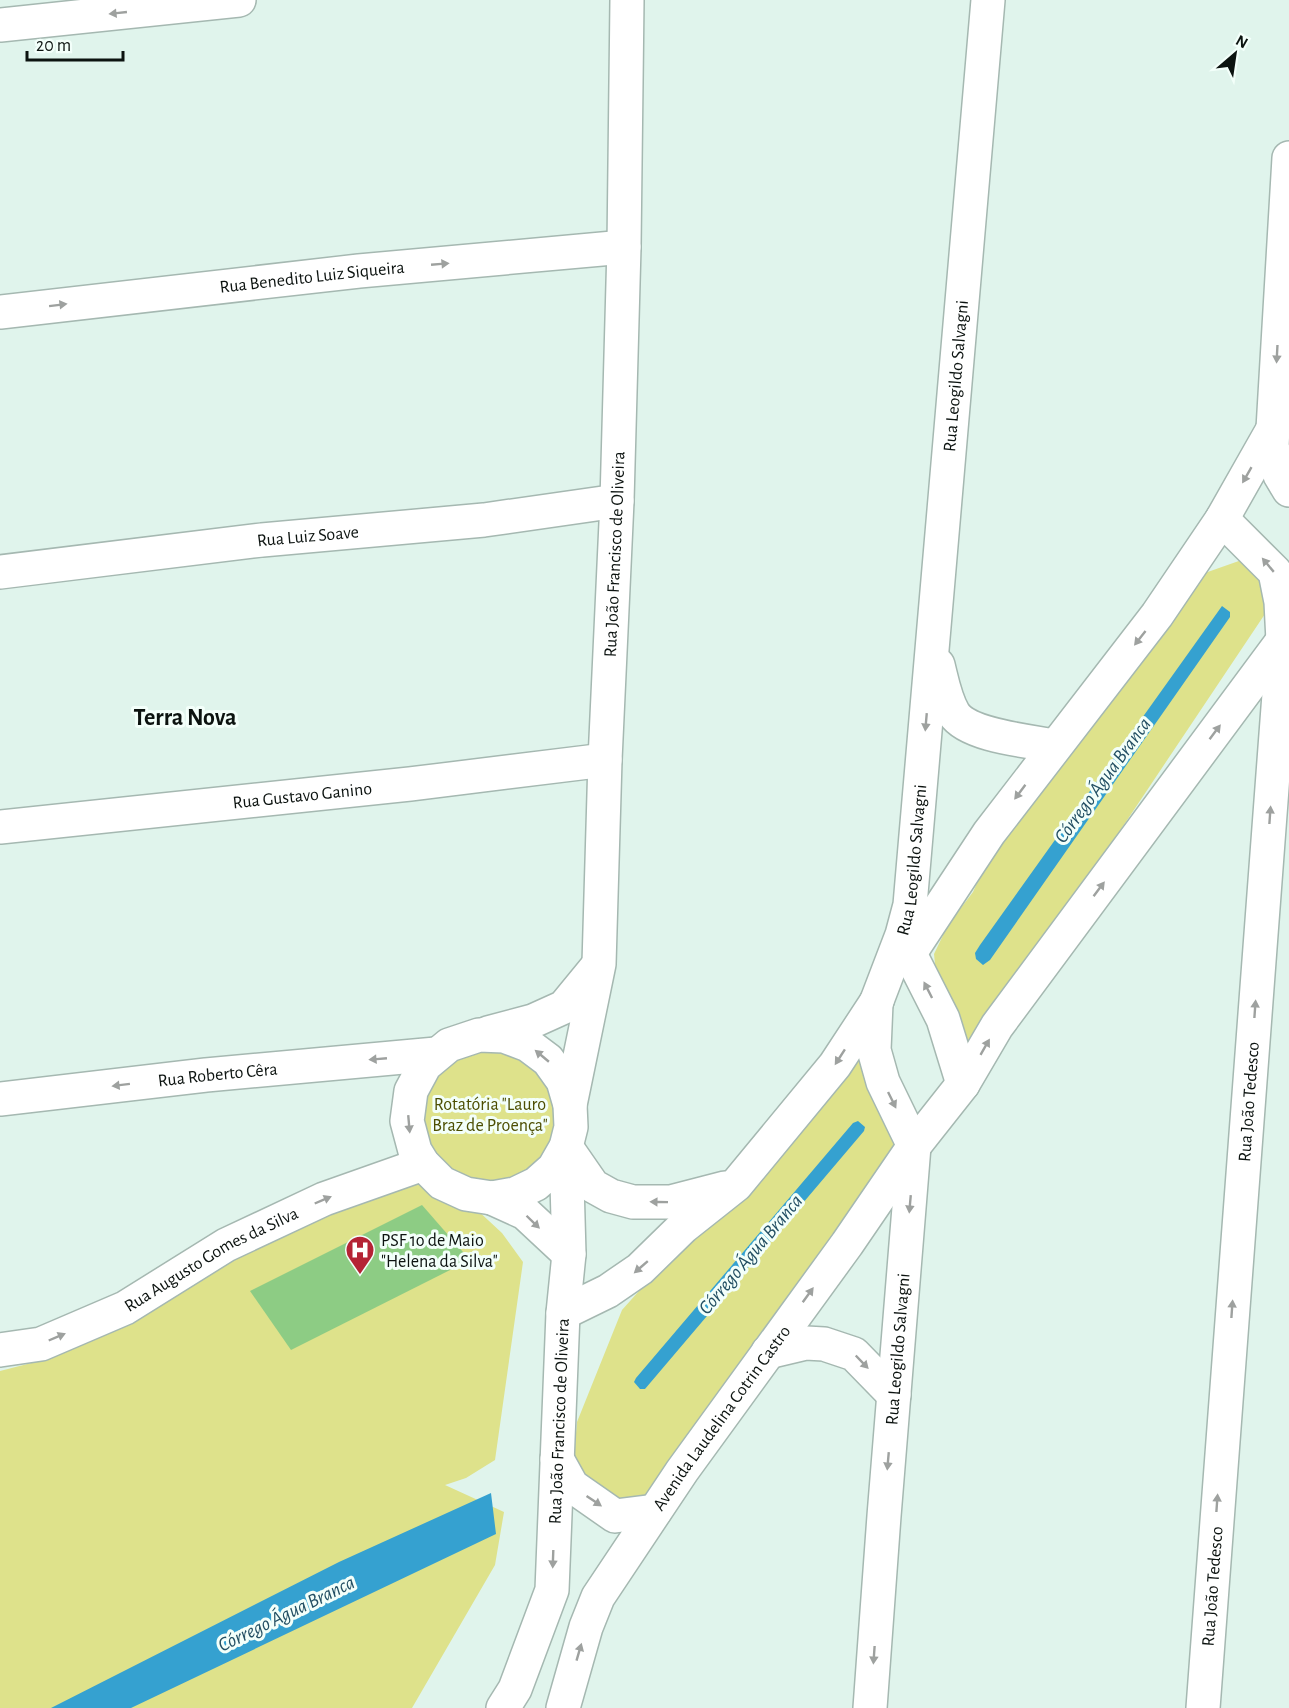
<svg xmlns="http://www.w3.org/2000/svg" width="1289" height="1708" viewBox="0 0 1289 1708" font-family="'Alegreya Sans',sans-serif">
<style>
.green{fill:#dee28b}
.water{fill:#35a1d0}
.building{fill:#8dcc84}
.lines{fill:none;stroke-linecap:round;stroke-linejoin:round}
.minor-casing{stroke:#a5b8b1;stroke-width:36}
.minor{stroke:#fff;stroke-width:33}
.oneway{fill:#9ea19f}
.labels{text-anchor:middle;stroke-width:6;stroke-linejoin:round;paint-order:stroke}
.street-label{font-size:18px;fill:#0c1310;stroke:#f3fffa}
.park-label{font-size:18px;fill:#4c4e02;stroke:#f3fffa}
.poi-label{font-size:18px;fill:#0c1310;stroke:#f3fffa;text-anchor:start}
.water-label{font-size:20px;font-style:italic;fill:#234f63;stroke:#f3fffa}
.district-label{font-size:24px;font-weight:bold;fill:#0c1310;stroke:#f3fffa}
</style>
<rect width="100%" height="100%" fill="#e0f4ec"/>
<path class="green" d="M 1253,556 L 1277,596 L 990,1025 L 970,1049 L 937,984 L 934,954 L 948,925 L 973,892 L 988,858 L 1202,574 Z
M 844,1046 L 860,1059 L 906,1152 L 652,1502 L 618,1500 L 573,1467 L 577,1422 L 622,1310 L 673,1253 Z
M424 1115a66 66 0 1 1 132 0a66 66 0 1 1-132 0Z
M 434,1170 L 502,1233 L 523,1262 L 495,1460 L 466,1478 L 445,1485 L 504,1512 L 495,1565 L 412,1708 L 0,1708 L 0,1371 L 43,1360 L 132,1324 L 230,1256 Z"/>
<path class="water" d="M 1222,606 L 1230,612 L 1230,617 L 990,960 L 983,965 L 976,959 L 975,953 L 980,945 Z
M 858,1121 L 865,1127 L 864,1131 L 645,1389 L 640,1389 L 634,1382 L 636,1378 L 853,1123 Z
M 491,1493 L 496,1534 L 131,1708 L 51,1708 L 339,1562 Z"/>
<path class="building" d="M 422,1205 L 470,1260 L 291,1350 L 250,1291 Z"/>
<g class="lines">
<g class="minor-casing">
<g id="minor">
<path d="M 0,25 L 239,0"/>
<path d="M 1289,158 L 1272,446 L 1280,475 L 1289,490"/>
<path id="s1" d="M 0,312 L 359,271 L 624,247"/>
<path id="s2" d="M 0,572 L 262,540 L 484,520 L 617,501"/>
<path d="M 938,665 C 942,681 945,699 954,714 C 969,736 1029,741 1055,746"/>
<path id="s3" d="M 0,827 L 410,784 L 605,760"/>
<path d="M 910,954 L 943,1019 L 963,1084"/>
<path d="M 906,959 L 989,833 L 1157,615 L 1222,519 L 1273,429 L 1289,408"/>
<path d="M 488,1033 L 533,1021 L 564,1007 L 596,968"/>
<path id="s4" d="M 0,1099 L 206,1075 L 436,1054"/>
<path id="s5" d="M 570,1105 L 599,964 L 605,760 L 617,501 L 624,247 L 627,0"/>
<path d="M 566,1147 L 593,1186 L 611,1196 L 633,1202 L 671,1202 L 725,1188"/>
<path d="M 492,1198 L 525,1213 L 569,1254"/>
<path d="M 563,1313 L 608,1291 L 640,1269 L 683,1227 L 736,1185 L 835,1065 L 877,1001"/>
<path id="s6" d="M 0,1350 L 41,1344 L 125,1308 L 226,1245 L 324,1199 L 423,1164"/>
<path d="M 768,1352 L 806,1343 L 824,1344 L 854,1354 L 894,1395"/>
<path d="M 557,1459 L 572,1486 L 615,1516 L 655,1511"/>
<path id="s7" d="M 503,1708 L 515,1689 L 552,1590 L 563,1313 L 569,1254 L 566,1147 L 571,1127 L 570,1105 L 563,1081 L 548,1060 L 528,1045 L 504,1036 L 479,1035 L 449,1045 L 425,1065 L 411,1091 L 407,1121 L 415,1151 L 423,1164 L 442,1183 L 466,1194 L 492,1198 L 515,1194 L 536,1184 L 554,1168 L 566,1147"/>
<path id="s8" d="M 563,1708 L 586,1627 L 598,1597 L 682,1471 L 847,1244 L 914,1146 L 963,1084 L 997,1026 L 1289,632"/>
<path id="s9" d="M 870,1708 L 884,1516 L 914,1146 L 883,1082 L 874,1050 L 876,1003 L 902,935 L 910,905 L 988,0"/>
<path id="s10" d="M 1203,1708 L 1283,641 L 1281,602 L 1275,572 L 1222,519"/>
</g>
</g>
<use href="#minor" class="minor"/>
</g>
<defs><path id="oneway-solid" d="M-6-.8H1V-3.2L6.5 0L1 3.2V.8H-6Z" transform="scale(1.5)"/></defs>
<g class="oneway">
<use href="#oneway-solid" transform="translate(118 13) rotate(174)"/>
<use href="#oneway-solid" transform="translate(440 264) rotate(-5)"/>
<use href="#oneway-solid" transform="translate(58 305) rotate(-7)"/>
<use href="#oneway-solid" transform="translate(1277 354) rotate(93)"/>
<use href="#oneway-solid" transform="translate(1247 475) rotate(120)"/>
<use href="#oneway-solid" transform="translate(1268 565) rotate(-130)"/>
<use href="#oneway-solid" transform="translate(1140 638) rotate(128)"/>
<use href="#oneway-solid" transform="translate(926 722) rotate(95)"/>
<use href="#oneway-solid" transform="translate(1215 732) rotate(-53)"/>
<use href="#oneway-solid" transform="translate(1020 792) rotate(127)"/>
<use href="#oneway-solid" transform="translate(1270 815) rotate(-86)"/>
<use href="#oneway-solid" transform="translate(1099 889) rotate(-53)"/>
<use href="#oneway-solid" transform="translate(928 990) rotate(-117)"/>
<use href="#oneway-solid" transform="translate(1255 1009) rotate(-86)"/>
<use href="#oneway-solid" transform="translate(985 1047) rotate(-60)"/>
<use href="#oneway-solid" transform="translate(542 1056) rotate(-140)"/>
<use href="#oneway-solid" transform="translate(840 1057) rotate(123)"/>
<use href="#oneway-solid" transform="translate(378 1059) rotate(175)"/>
<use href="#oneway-solid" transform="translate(121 1085) rotate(173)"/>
<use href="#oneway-solid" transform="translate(892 1100) rotate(64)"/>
<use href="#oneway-solid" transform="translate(409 1124) rotate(85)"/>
<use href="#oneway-solid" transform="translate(323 1200) rotate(-23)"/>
<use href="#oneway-solid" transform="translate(659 1202) rotate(-179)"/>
<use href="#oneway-solid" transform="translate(910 1204) rotate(95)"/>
<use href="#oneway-solid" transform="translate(533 1222) rotate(44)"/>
<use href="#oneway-solid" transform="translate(641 1267) rotate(139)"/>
<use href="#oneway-solid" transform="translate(808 1295) rotate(-54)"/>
<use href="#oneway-solid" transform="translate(1232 1309) rotate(-86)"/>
<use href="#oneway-solid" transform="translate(57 1337) rotate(-23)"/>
<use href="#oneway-solid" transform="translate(862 1362) rotate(46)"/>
<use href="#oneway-solid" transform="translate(888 1461) rotate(95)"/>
<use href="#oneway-solid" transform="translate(594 1501) rotate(34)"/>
<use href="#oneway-solid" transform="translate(1217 1503) rotate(-86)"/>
<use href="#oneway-solid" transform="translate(553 1559) rotate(92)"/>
<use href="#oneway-solid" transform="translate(579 1652) rotate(-74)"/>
<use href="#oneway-solid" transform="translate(874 1655) rotate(94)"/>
</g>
<defs>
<g id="hospital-pin" transform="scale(1.5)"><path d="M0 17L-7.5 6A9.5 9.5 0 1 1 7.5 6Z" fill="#b52335" stroke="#f3fffa"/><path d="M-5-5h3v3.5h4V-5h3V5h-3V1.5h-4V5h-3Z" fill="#fff"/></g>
</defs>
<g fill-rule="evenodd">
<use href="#hospital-pin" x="360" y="1250"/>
</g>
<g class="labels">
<g class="street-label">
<text dy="6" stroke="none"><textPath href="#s1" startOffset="314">Rua Benedito Luiz Siqueira</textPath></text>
<text dy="6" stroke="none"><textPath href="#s9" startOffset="1350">Rua Leogildo Salvagni</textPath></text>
<text dy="6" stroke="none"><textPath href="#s2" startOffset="310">Rua Luiz Soave</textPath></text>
<text dy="6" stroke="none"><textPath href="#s5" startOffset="554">Rua João Francisco de Oliveira</textPath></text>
<text dy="6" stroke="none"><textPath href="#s3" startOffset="304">Rua Gustavo Ganino</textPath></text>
<text dy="6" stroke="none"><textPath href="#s9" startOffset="864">Rua Leogildo Salvagni</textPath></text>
<text dy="6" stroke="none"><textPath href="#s4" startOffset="219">Rua Roberto Cêra</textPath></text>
<text dy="6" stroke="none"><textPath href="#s10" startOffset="608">Rua João Tedesco</textPath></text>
<text dy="6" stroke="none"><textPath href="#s6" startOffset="232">Rua Augusto Gomes da Silva</textPath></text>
<text dy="6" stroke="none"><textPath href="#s9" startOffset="360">Rua Leogildo Salvagni</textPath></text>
<text dy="6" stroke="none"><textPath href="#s8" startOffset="334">Avenida Laudelina Cotrin Castro</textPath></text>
<text dy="6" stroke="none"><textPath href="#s7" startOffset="297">Rua João Francisco de Oliveira</textPath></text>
<text dy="6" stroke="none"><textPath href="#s10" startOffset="122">Rua João Tedesco</textPath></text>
</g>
<g class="park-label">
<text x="490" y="1110">Rotatória "Lauro<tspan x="490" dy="21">Braz de Proença"</tspan></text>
</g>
<g class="poi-label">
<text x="381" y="1246">PSF 1o de Maio<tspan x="381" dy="21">"Helena da Silva"</tspan></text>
</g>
<g class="water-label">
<text transform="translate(1102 780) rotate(-54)" y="7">Córrego Água Branca</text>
<text transform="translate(750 1254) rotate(-50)" y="7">Córrego Água Branca</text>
<text transform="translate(286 1613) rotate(-26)" y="7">Córrego Água Branca</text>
</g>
<g class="district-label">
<text x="185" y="725">Terra Nova</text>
</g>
</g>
<g transform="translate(1235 54) rotate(29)" stroke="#f3fffa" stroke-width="4.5" paint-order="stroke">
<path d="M0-4.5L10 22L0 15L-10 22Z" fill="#0c1310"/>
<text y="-9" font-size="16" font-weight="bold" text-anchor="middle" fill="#0c1310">N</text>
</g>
<path d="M27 51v9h96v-9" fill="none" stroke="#0c1310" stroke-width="3"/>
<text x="36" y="51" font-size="18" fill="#0c1310" stroke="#f3fffa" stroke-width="4.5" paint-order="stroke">20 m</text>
</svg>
